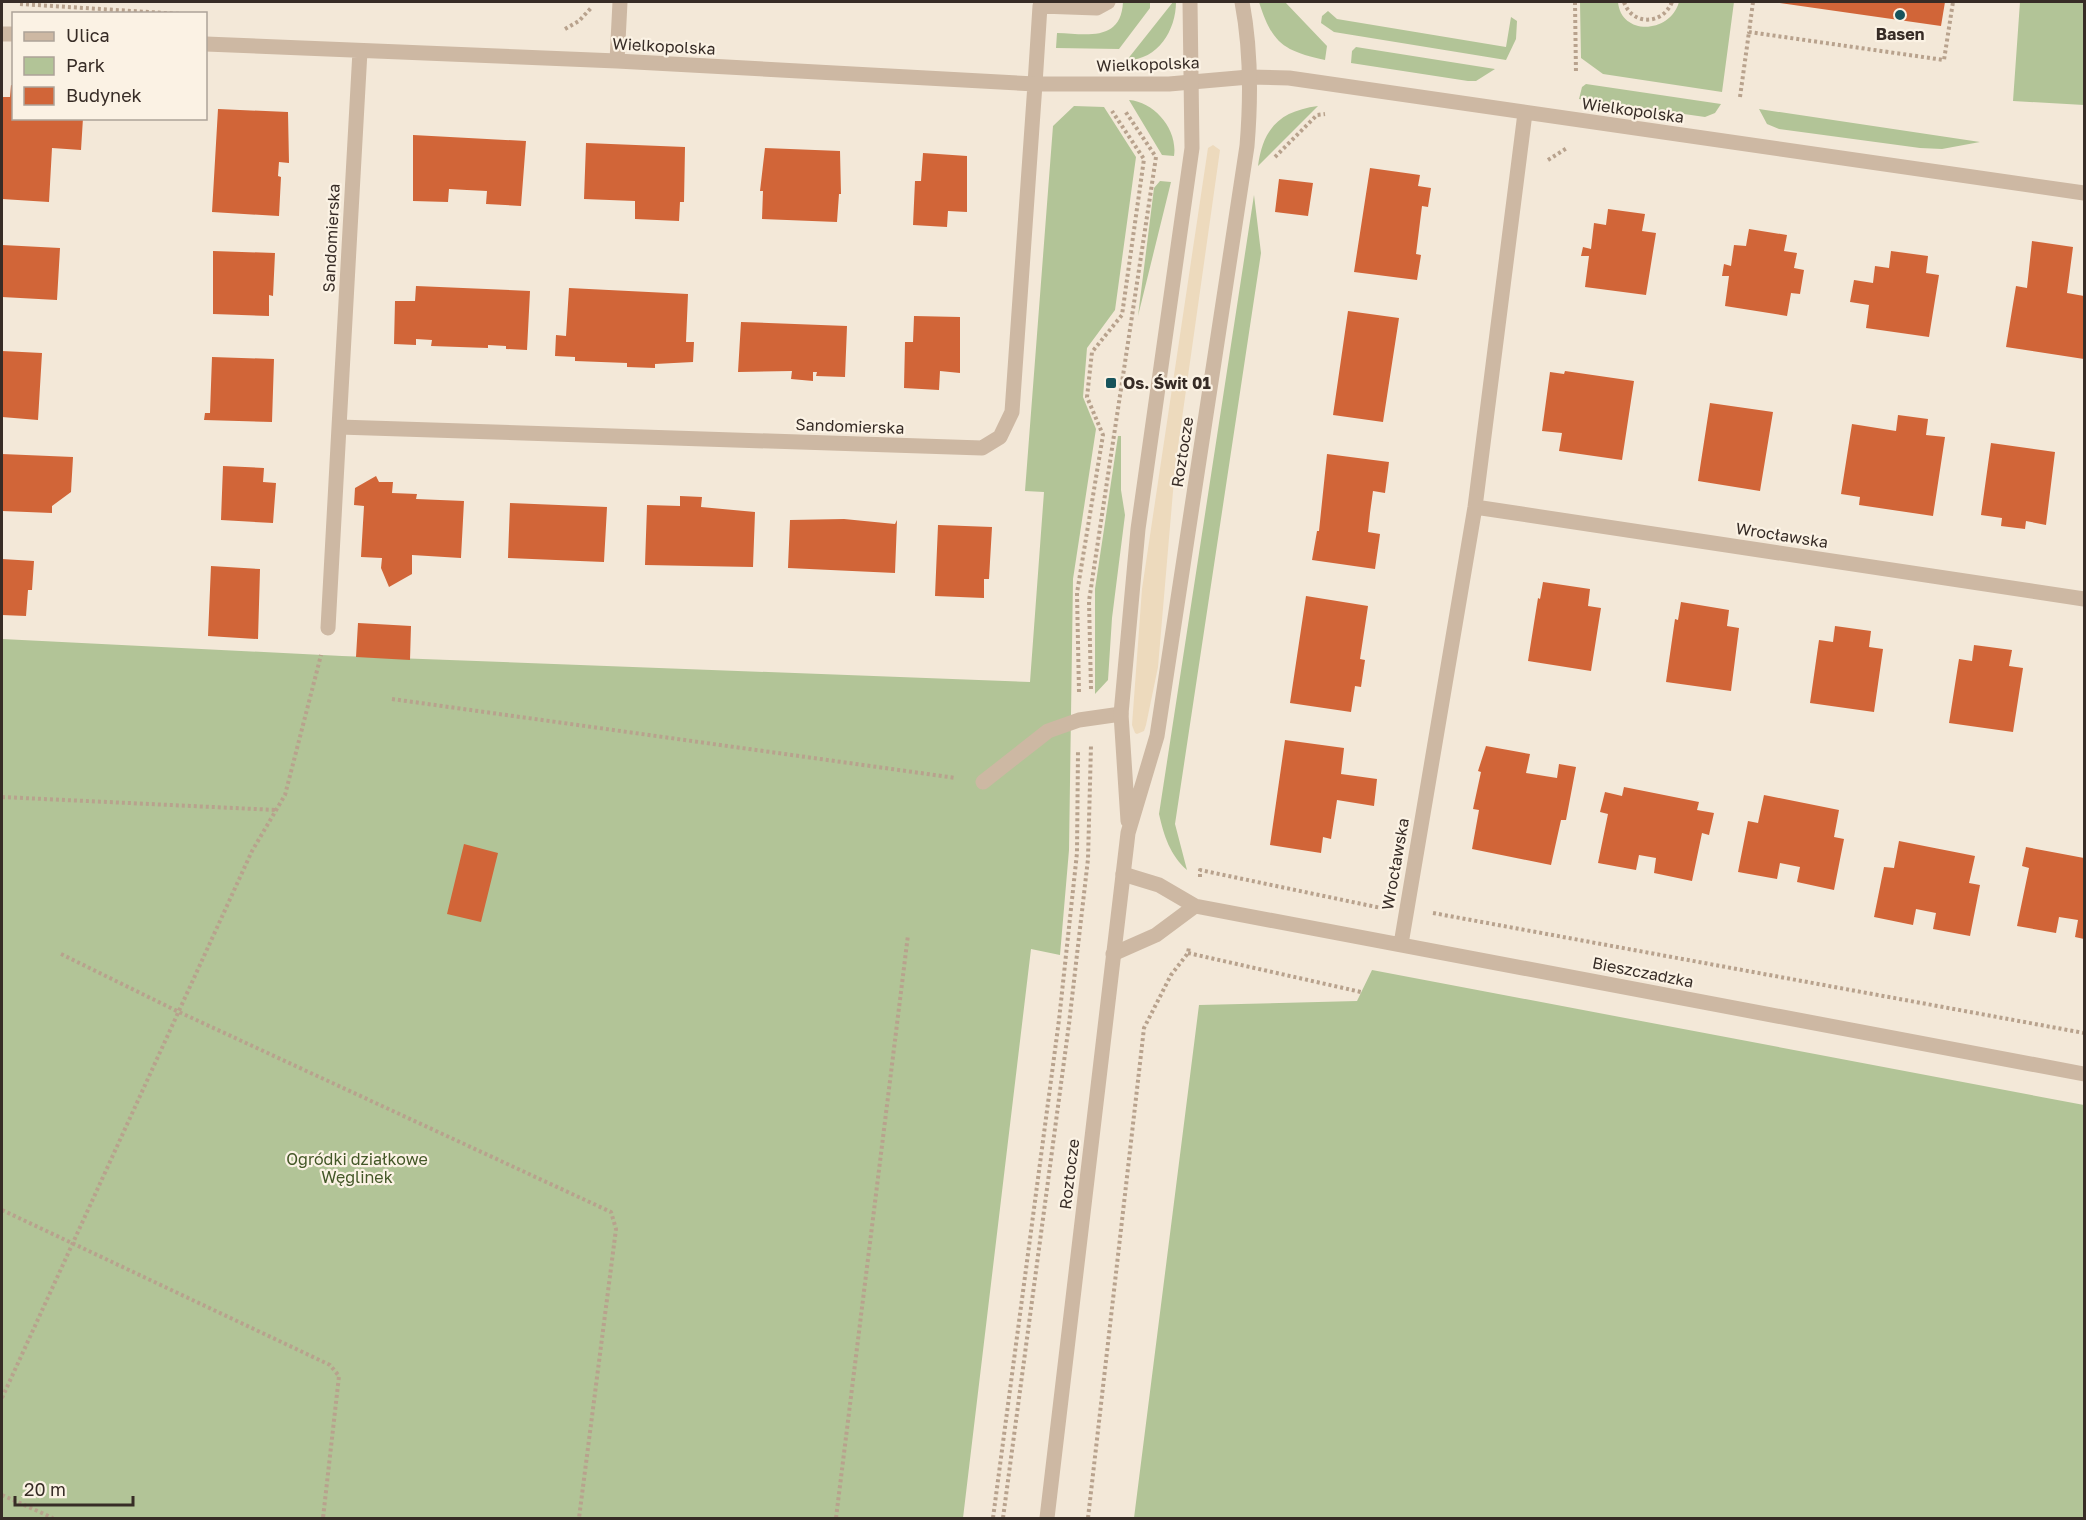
<svg xmlns="http://www.w3.org/2000/svg" width="2086" height="1520" viewBox="0 0 2086 1520" font-family="'Golos Text',sans-serif">
<style>
.green{fill:#b2c497}
.plaza{fill:#eddabd}
.building{fill:#d16538}
.lines{fill:none;stroke-linecap:round;stroke-linejoin:round}
.path{stroke:#b8a28d;stroke-width:4;stroke-dasharray:3 3;stroke-linecap:butt}
.service{stroke:#cdb8a3;stroke-width:15}
.minor{stroke:#cdb8a3;stroke-width:15}
.tertiary{stroke:#cdb8a3;stroke-width:15}
.poi-dot{fill:#17545c;stroke:#fbf2e4;stroke-width:2}
.labels{text-anchor:middle;stroke-width:4.5;stroke-linejoin:round;paint-order:stroke}
.poi-label{font-size:16px;font-weight:bold;fill:#372c26;stroke:#fbf2e4}
.street-label{font-size:16px;fill:#372c26;stroke:#fbf2e4}
.park-label{font-size:16px;fill:#435727;stroke:#fbf2e4}
</style>
<rect width="100%" height="100%" fill="#f3e8d8"/>
<path class="green" d="M 1123,2 L 1150,2 L 1150,8 L 1119,49 L 1056,48 L 1057,33 C 1087,34 1121,42 1123,2 Z
M 1173,2 L 1176,2 C 1176,30 1158,60 1127,60 Z
M 1259,2 L 1285,2 L 1327,46 L 1325,60 C 1283,51 1272,43 1259,2 Z
M 1580,2 L 1618,2 C 1621,36 1670,34 1679,2 L 1734,2 L 1722,92 L 1603,74 L 1581,58 Z
M 2020,2 L 2084,2 L 2084,105 L 2013,101 Z
M 1328,11 L 1337,19 L 1506,47 L 1511,17 L 1517,21 L 1516,39 L 1506,60 L 1334,32 L 1321,23 L 1322,16 Z
M 1356,47 L 1495,69 L 1476,81 L 1468,81 L 1351,63 L 1352,51 Z
M 1586,84 L 1721,104 L 1715,113 L 1705,117 L 1579,99 L 1582,87 Z
M 1129,100 C 1155,102 1178,130 1174,156 L 1162,155 Z
M 1074,106 L 1104,107 L 1136,157 L 1115,310 L 1087,348 L 1083,397 L 1096,429 L 1073,579 L 1069,850 L 1060,955 L 1031,949 L 963,1518 L 2,1518 L 2,639 L 342,656 L 1030,682 L 1044,492 L 1025,491 L 1053,126 Z
M 1318,106 L 1258,166 C 1263,128 1280,111 1318,106 Z
M 1759,109 L 1980,142 L 1942,149 L 1920,148 L 1779,129 L 1767,124 Z
M 1160,181 L 1171,182 L 1138,316 L 1154,188 Z
M 1254,195 L 1261,253 L 1175,824 L 1187,870 C 1170,855 1164,836 1159,814 Z
M 1118,436 L 1121,436 L 1121,490 L 1125,515 L 1112,618 L 1108,680 L 1095,694 L 1095,589 Z
M 1372,970 L 2084,1105 L 2084,1518 L 1134,1518 L 1199,1005 L 1357,1001 Z"/>
<path class="plaza" d="M 1213,145 L 1220,150 L 1175,468 L 1158,667 L 1146,725 L 1144,731 L 1137,734 L 1135,733 L 1132,725 L 1142,589 L 1208,148 Z"/>
<path class="building" d="M 1772,2 L 1945,2 L 1941,26 Z
M 11,85 L 14,86 L 14,118 L 83,118 L 81,150 L 52,148 L 49,202 L 2,199 L 2,97 L 10,97 Z
M 218,109 L 288,112 L 289,163 L 279,162 L 278,176 L 281,177 L 279,216 L 212,212 Z
M 413,135 L 526,141 L 521,206 L 486,204 L 487,191 L 467,190 L 449,189 L 448,202 L 413,201 Z
M 586,143 L 685,147 L 684,202 L 680,202 L 679,221 L 635,219 L 635,201 L 584,199 Z
M 765,148 L 840,151 L 841,194 L 839,194 L 837,222 L 762,219 L 763,191 L 760,191 Z
M 923,153 L 967,156 L 967,212 L 948,211 L 947,227 L 913,225 L 915,181 L 921,181 Z
M 1370,168 L 1420,175 L 1418,186 L 1431,188 L 1428,207 L 1422,206 L 1416,254 L 1421,255 L 1417,280 L 1354,272 Z
M 1279,179 L 1313,183 L 1308,216 L 1275,212 Z
M 1608,209 L 1645,214 L 1642,231 L 1656,233 L 1646,295 L 1585,287 L 1589,256 L 1581,256 L 1583,247 L 1591,249 L 1594,223 L 1606,225 Z
M 1749,229 L 1787,235 L 1784,251 L 1797,253 L 1794,268 L 1804,270 L 1800,294 L 1791,293 L 1787,316 L 1725,306 L 1729,276 L 1722,276 L 1724,264 L 1731,266 L 1734,245 L 1746,246 Z
M 2032,241 L 2073,247 L 2067,293 L 2084,296 L 2084,359 L 2006,347 L 2016,286 L 2027,288 Z
M 2,245 L 60,248 L 57,300 L 2,297 Z
M 213,251 L 275,253 L 273,296 L 269,295 L 269,316 L 213,314 Z
M 1891,251 L 1928,256 L 1926,273 L 1939,275 L 1929,337 L 1866,328 L 1869,305 L 1850,302 L 1854,280 L 1873,283 L 1875,266 L 1889,268 Z
M 416,286 L 530,291 L 527,350 L 506,349 L 506,346 L 488,345 L 488,348 L 431,346 L 432,340 L 416,339 L 416,345 L 394,344 L 395,301 L 415,301 Z
M 569,288 L 688,294 L 686,342 L 694,342 L 693,362 L 655,364 L 655,368 L 627,367 L 627,363 L 575,361 L 575,357 L 555,356 L 556,335 L 566,336 Z
M 1348,311 L 1399,318 L 1383,422 L 1333,415 Z
M 914,316 L 960,317 L 960,373 L 940,371 L 939,390 L 904,388 L 905,342 L 913,342 Z
M 741,322 L 847,326 L 845,377 L 816,376 L 817,372 L 813,372 L 813,381 L 791,379 L 792,371 L 738,372 Z
M 2,351 L 42,353 L 38,420 L 2,417 Z
M 212,357 L 274,359 L 272,422 L 204,420 L 205,413 L 210,413 Z
M 1565,371 L 1634,381 L 1622,460 L 1559,451 L 1562,433 L 1542,431 L 1550,372 L 1564,374 Z
M 1710,403 L 1773,412 L 1760,491 L 1698,481 Z
M 1898,415 L 1928,419 L 1926,435 L 1945,437 L 1933,516 L 1859,505 L 1860,497 L 1841,494 L 1852,424 L 1896,431 Z
M 1991,443 L 2055,452 L 2046,525 L 2026,521 L 2025,529 L 2001,526 L 2002,518 L 1981,515 Z
M 2,454 L 73,457 L 71,492 L 52,506 L 52,513 L 2,511 Z
M 1327,454 L 1389,462 L 1385,493 L 1373,491 L 1370,513 L 1368,532 L 1380,534 L 1375,569 L 1312,560 L 1317,531 L 1319,531 Z
M 223,466 L 264,468 L 263,482 L 276,483 L 273,523 L 221,520 Z
M 376,476 L 379,482 L 393,482 L 392,493 L 417,494 L 416,499 L 464,501 L 461,558 L 412,555 L 412,574 L 389,587 L 381,568 L 382,558 L 361,557 L 364,506 L 354,505 L 355,488 Z
M 680,496 L 702,497 L 701,507 L 755,512 L 753,567 L 645,565 L 647,505 L 680,506 Z
M 510,503 L 607,507 L 604,562 L 508,558 Z
M 844,519 L 895,524 L 897,520 L 895,573 L 788,568 L 790,520 Z
M 938,525 L 992,527 L 989,579 L 984,579 L 984,598 L 935,596 Z
M 2,559 L 34,561 L 32,590 L 28,590 L 26,616 L 2,615 Z
M 211,566 L 260,569 L 258,639 L 208,636 Z
M 1543,582 L 1590,589 L 1588,606 L 1601,608 L 1591,671 L 1528,661 L 1538,598 L 1540,599 Z
M 1306,596 L 1368,606 L 1360,659 L 1365,660 L 1361,687 L 1355,686 L 1351,712 L 1290,703 Z
M 1681,602 L 1729,610 L 1727,626 L 1739,628 L 1731,691 L 1666,682 L 1675,619 L 1678,620 Z
M 358,623 L 411,626 L 410,660 L 356,657 Z
M 1835,626 L 1871,631 L 1869,647 L 1883,649 L 1874,712 L 1810,703 L 1819,640 L 1833,642 Z
M 1974,645 L 2012,650 L 2009,666 L 2023,668 L 2013,732 L 1949,723 L 1959,659 L 1972,661 Z
M 1285,740 L 1344,748 L 1341,774 L 1377,779 L 1374,806 L 1337,800 L 1331,839 L 1323,837 L 1321,853 L 1270,845 Z
M 1486,746 L 1530,754 L 1526,773 L 1557,778 L 1559,764 L 1576,767 L 1566,820 L 1561,820 L 1551,865 L 1472,849 L 1479,810 L 1473,809 L 1481,772 L 1478,771 Z
M 1624,787 L 1699,802 L 1697,810 L 1714,813 L 1709,835 L 1702,833 L 1692,881 L 1654,873 L 1656,858 L 1639,855 L 1636,870 L 1598,863 L 1608,814 L 1600,812 L 1605,792 L 1622,796 Z
M 1764,795 L 1839,810 L 1834,837 L 1844,839 L 1834,890 L 1797,882 L 1800,867 L 1780,863 L 1777,879 L 1738,872 L 1748,821 L 1758,823 Z
M 1899,841 L 1975,856 L 1969,883 L 1980,885 L 1970,936 L 1933,929 L 1936,913 L 1916,909 L 1913,925 L 1874,917 L 1884,867 L 1894,868 Z
M 464,844 L 498,853 L 481,922 L 447,914 Z
M 2026,847 L 2084,858 L 2084,939 L 2075,937 L 2078,920 L 2059,917 L 2056,933 L 2017,926 L 2029,868 L 2022,866 Z"/>
<g class="lines">
<path class="path" d="M 1575,2 L 1576,74
M 1624,2 C 1632,26 1663,25 1672,2
M 1753,2 L 1749,32 L 1944,60 L 1953,2
M 20,4 L 181,14
M 565,29 L 579,21 L 591,8
M 1740,97 L 1749,32
M 1275,157 L 1317,115 L 1325,114
M 1548,160 L 1567,148
M 1091,689 L 1089,601 L 1156,157 L 1125,111
M 1079,692 L 1077,593 L 1103,435 L 1087,397 L 1092,352 L 1122,315 L 1144,159 L 1112,111
M 392,699 L 956,778
M 2,797 L 276,810
M 1200,877 L 1200,870 L 1381,908
M 1433,913 L 2084,1033
M 1188,953 L 1361,992
M 61,954 L 179,1012 L 611,1212 L 616,1229 L 579,1518
M 2,1210 L 330,1365 L 339,1376 L 323,1518
M 2,1398 L 252,851 L 285,795 L 321,655
M 2,1495 L 53,1518
M 836,1518 L 908,935
M 993,1518 L 1059,1020 L 1077,853 L 1078,750
M 1003,1518 L 1069,1024 L 1088,859 L 1091,745
M 1088,1518 L 1144,1028 L 1171,975 L 1188,953 L 1189,947"/>
<path class="service" d="M 1035,84 L 1040,6 L 1097,8 L 1108,2"/>
<path class="minor" d="M 2,34 L 14,34
M 206,44 L 617,61 L 1035,84 L 1169,84 L 1249,77 L 1289,78 L 2084,193
M 360,51 L 339,427 L 982,448 L 1000,437 L 1012,412 L 1035,84
M 617,61 L 620,2
M 1475,507 L 2084,599
M 328,628 L 339,427
M 983,782 L 1048,731 L 1079,720 L 1121,714
M 1123,874 L 1159,885 L 1195,906 L 2084,1074
M 1401,944 L 1475,507 L 1525,113
M 1113,954 L 1156,935 L 1195,906"/>
<path class="tertiary" d="M 1128,821 L 1121,714 L 1138,529 L 1192,148 L 1190,2
M 1047,1518 L 1128,833 L 1157,736 L 1247,146 C 1251,98 1251,49 1242,2"/>
</g>
<g class="poi-dot">
<circle cx="1900" cy="15" r="6"/>
<rect x="1105" y="377" width="12" height="12" rx="3"/>
</g>
<g class="labels">
<g class="poi-label">
<text x="1900" y="40">Basen</text>
<text x="1123" y="389" text-anchor="start">Os. Świt 01</text>
</g>
<g class="street-label">
<text transform="translate(664 46) rotate(3)" y="6">Wielkopolska</text>
<text transform="translate(1148 64) rotate(-2)" y="6">Wielkopolska</text>
<text transform="translate(1633 110) rotate(8)" y="6">Wielkopolska</text>
<text transform="translate(331 238) rotate(-87)" y="6">Sandomierska</text>
<text transform="translate(850 426) rotate(2)" y="6">Sandomierska</text>
<text transform="translate(1182 452) rotate(-81)" y="6">Roztocze</text>
<text transform="translate(1782 535) rotate(9)" y="6">Wrocławska</text>
<text transform="translate(1395 864) rotate(-80)" y="6">Wrocławska</text>
<text transform="translate(1643 972) rotate(11)" y="6">Bieszczadzka</text>
<text transform="translate(1069 1174) rotate(-83)" y="6">Roztocze</text>
</g>
<g class="park-label">
<text x="357" y="1165">Ogródki działkowe<tspan x="357" dy="18">Węglinek</tspan></text>
</g>
</g>
<rect width="2086" height="1520" fill="none" stroke="#372c26" stroke-width="6"/>
<rect x="12" y="12" width="195" height="108" fill="#fbf2e4" stroke="#ada398" stroke-width="1.5"/>
<rect x="24" y="32" width="30" height="9" fill="#cdb8a3" stroke="#ada398" stroke-width="1.5"/>
<text x="66" y="42" font-size="18" fill="#372c26">Ulica</text>
<rect x="24" y="57" width="30" height="18" fill="#b2c497" stroke="#ada398" stroke-width="1.5"/>
<text x="66" y="72" font-size="18" fill="#372c26">Park</text>
<rect x="24" y="87" width="30" height="18" fill="#d16538" stroke="#ada398" stroke-width="1.5"/>
<text x="66" y="102" font-size="18" fill="#372c26">Budynek</text>
<path d="M15 1496v9h118v-9" fill="none" stroke="#372c26" stroke-width="3"/>
<text x="24" y="1496" font-size="18" fill="#372c26" stroke="#fbf2e4" stroke-width="4.5" paint-order="stroke">20 m</text>
</svg>
